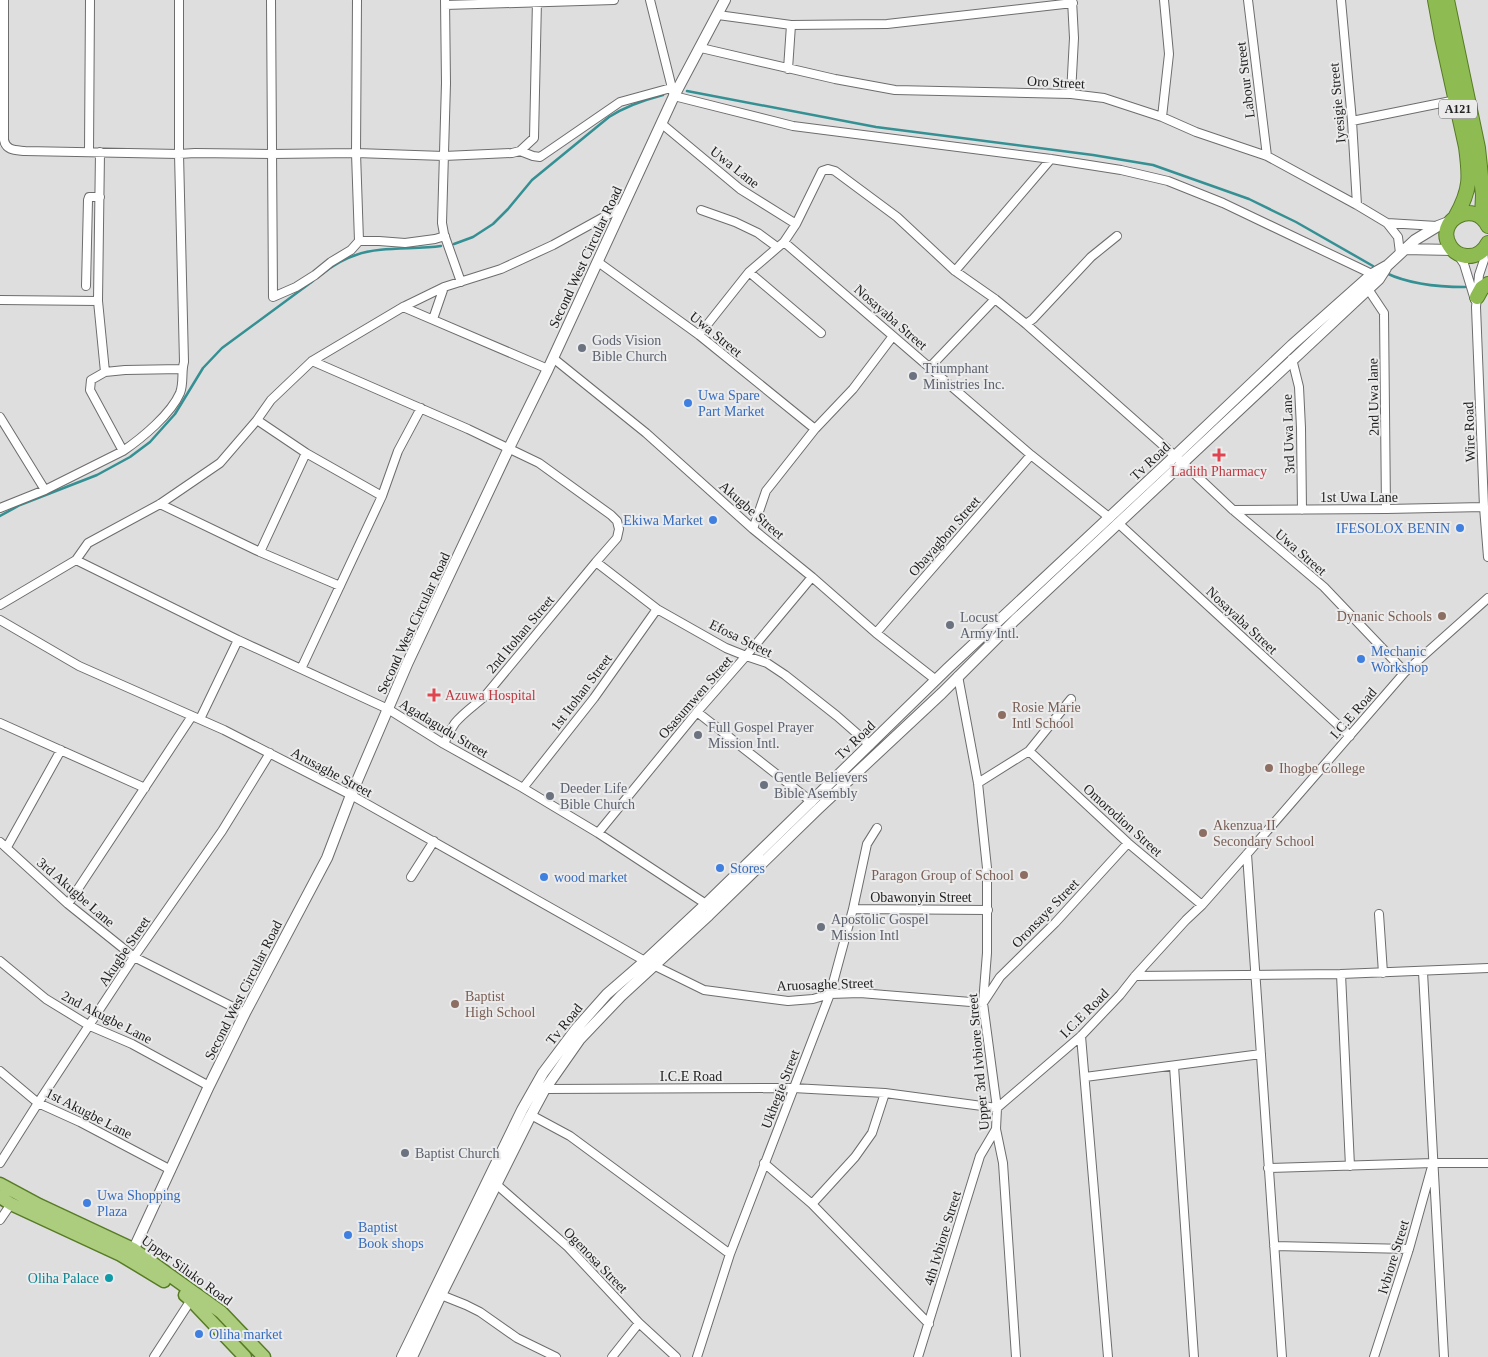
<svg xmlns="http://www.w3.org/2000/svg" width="1488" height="1357" viewBox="0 0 1488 1357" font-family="Georgia,serif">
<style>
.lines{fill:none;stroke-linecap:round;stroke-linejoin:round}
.stream{stroke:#349093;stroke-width:2.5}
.minor-casing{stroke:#6d6d6e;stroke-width:10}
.tertiary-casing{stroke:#6d6d6e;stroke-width:12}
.primary-casing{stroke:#577b25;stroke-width:15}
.trunk-casing{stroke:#577b25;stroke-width:16}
.minor{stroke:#fff;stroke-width:8}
.tertiary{stroke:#fff;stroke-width:10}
.primary{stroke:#abcd7d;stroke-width:12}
.trunk{stroke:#8fbc52;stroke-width:14}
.worship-dot{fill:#6b7280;stroke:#ebebec;stroke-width:2}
.shop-dot{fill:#3f7fe0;stroke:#ebebec;stroke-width:2}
.health-dot{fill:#e0444e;stroke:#ebebec;stroke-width:2}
.education-dot{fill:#8d6e63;stroke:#ebebec;stroke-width:2}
.culture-dot{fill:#0f9aa8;stroke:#ebebec;stroke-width:2}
.labels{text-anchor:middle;stroke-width:4;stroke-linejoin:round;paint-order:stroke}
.shield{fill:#ebebec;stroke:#5e5e5f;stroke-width:1}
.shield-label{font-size:12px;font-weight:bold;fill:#222}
.street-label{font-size:14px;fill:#222;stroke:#ebebec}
.worship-label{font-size:14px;fill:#5b616d;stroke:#ebebec;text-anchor:start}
.shop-label{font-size:14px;fill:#366cbe;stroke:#ebebec;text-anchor:start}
.health-label{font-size:14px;fill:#be3a42;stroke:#ebebec}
.education-label{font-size:14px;fill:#785e54;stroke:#ebebec;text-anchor:start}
.culture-label{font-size:14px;fill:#0d838f;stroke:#ebebec;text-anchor:end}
</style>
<rect width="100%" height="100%" fill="#dededf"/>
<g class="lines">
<path class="stream" d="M 687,91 L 876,127 L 1093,155 L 1153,165 L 1249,199 L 1296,222 L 1373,266
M 454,244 L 473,237 L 493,224 L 508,209 L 532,180 L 609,117 C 626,106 644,100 663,95
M 1386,273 C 1409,284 1440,287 1465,287
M 322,274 C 332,266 343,259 356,255 C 380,246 415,250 441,246
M 0,516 L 20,505 L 97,475 L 130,457 L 150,442 L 175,414 L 203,368 L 222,348 L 313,281"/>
<g class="minor-casing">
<path id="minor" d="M 4,0 L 4,140 C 6,151 16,150 25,151 L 179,154 L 195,153 L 271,154 L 356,153 L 444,156 L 512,153 L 520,151 L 534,138 L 537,0
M 271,0 L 273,297 L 296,287 L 315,275 L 331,262 L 351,250 L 359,241 L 379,241 L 405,243 L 435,239 L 445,236
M 357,0 L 356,153 L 359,241
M 445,0 L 446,83 L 442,223 L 444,234 L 461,282
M 650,0 L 674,96 L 793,126 L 1051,159 L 1121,170 L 1168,181 L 1223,203 L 1372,274
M 1248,0 L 1267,156
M 1341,0 L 1352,121 L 1357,205
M 445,5 L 614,0
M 718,15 L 791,25 L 887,24 L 1073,3
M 701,48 L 835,79 L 895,90 L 1071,94 L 1104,98 L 1162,117 L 1196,132 L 1267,156 L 1357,205 L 1387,223 L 1398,237 L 1400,253
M 788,69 L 791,25
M 1071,94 L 1074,38 L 1072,0
M 1162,117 L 1169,54 L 1164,0
M 1352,121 L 1456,100
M 662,124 L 740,189 L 796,224
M 520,151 L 533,156 L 540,157 L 620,102 L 671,88
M 89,152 L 90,0
M 100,152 L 98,301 L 105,372 L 125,370 L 182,369
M 701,210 L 735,222 L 758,233 L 777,247
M 1387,223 L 1437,226
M 784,242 L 796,224 L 822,171 L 828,169 L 835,171 L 897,217 L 955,271 L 995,299 L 1026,324 L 1183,463 L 1233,510 L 1324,587 L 1405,672
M 1483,250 L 1484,260 L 1479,275 L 1476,307 L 1484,507 L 1488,557
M 1458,255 L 1464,264 L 1475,300
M 598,262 L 699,335 L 815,429
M 955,271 L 1051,159
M 749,272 L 821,333
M 86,286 L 88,200 L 89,197 L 100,197
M 1368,289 L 1384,313 L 1386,509
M 0,300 L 98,301
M 403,307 L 548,369
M 433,319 L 444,287
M 1026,324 L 1033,319 L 1091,257 L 1117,236
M 699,335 L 749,272 L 784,242 L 1031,455 L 1110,518
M 553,358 L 646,433 L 753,529 L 812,577 L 876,633 L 936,680
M 1292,359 L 1299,387 L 1301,428 L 1302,510
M 312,361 L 468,429 L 539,463 L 611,515 L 617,521 L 619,529 L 617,538 L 596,562 L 485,696 C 475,705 463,713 455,723 C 451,729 447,737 444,744
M 930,367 L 995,299
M 105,372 L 91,380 L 90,390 L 123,451
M 0,417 L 45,490
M 257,420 L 306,453 L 382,496
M 160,504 L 260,552 L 340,586
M 0,508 L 45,490 L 123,451 C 142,438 171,414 180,393 C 184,383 181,373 184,362 L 179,154 L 179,0
M 1233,510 L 1386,509 L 1484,507
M 1118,523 L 1350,736
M 753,529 L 766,491 L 774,481 L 815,429 L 853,389 L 893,336
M 260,552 L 306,453
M 76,560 L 238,640 L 388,709 L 444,744 L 523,788 L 598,833 L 706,904
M 596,562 L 657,609 L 726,648 L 746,656 L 767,663 L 785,675 L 837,716 L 870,745
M 0,605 L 76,560 L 88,543 L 160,504 L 220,463 L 257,420 L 271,400 L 312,361 L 403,307 L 444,287 L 501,269 L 553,245 L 622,207
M 0,620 L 79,666 L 224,730 L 351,795 L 645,961 L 704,990 L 788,1001 L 813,999 L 830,994 L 860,993 L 983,1003 L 1000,977 L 1055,923 L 1128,843
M 876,633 L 1031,455
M 301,669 L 382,496 L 398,451 L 421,408
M 958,676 L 978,783 L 987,868 L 987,953 L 983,1003 L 997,1108 L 996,1129 L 1003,1163 L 1016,1357
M 697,712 L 812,802
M 200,719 L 238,640
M 0,723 L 145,788
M 1029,751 L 1128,843 L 1202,905
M 978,783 L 1029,751 L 1071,699
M 523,788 L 594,698 L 657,609
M 598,833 L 697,712 L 746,656 L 812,577
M 0,842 L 68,904 L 134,957 L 245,1013
M 7,847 L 61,750
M 1247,854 L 1282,1357
M 411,877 L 434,841
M 68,904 L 192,716
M 853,909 L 988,910
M 1379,914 L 1383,973
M 0,961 L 46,999 L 90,1026 L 132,1044 L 209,1086
M 1423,972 L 1444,1357
M 1341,974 L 1350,1166
M 1135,976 L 1341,974 L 1488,968
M 1081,1036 L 1108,1357
M 1174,1066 L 1194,1357
M 0,1071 L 38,1103 L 80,1122 L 171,1170
M 1085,1077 L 1261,1054
M 545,1089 L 793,1088 L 885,1093 L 997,1108 L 1081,1036 L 1120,995 L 1135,976 L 1186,920 L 1202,905 L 1247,854 L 1405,672 L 1488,598
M 531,1115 L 570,1136 L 730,1254
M 0,1163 L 38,1103 L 134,957 L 222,831 L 270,753
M 764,1163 L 812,1204 L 929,1324
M 1268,1168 L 1433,1163 L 1488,1163
M 496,1184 L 568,1247 L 639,1323 L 676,1357
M 812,1204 L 855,1157 L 872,1133 L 885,1093
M 0,1220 L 11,1204
M 1274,1246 L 1409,1249
M 441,1295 L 466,1305 L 480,1312 L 517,1338 L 556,1357
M 154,1357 L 191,1300
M 612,1357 L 639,1323
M 697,1357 L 730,1254 L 830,994 L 853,909 L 867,844 L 877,828
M 918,1357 L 980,1156 L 996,1129
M 1374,1357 L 1409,1249 L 1431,1170"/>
</g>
<g class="tertiary-casing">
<path id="tertiary" d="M 1404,249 L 1453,250
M 131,1255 L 209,1086 L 245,1013 L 327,858 L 351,795 L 408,662 L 509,448 L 548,369 L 674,96 L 725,0
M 402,1357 L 522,1110 L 543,1073 L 576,1029 L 607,994 L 645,961 L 706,904 L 948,668 L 1175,456 L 1292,345 L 1372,274 L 1388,265 L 1415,240 L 1438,226 L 1451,221
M 412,1357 L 441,1295 L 531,1115 L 545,1089 L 580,1039 L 621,996 L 709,915 L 818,809 L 942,693 L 1015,620 L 1379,279 L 1386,268"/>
</g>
<g class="primary-casing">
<path id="primary" d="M 0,1184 L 39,1205 L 133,1249 L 221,1312 L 264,1357
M 0,1197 L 11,1204 L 121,1255 L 164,1281
M 185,1295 L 191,1300 L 245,1357"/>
</g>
<g class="trunk-casing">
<path id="trunk" d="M 1435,0 L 1442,38 L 1466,147 C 1470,177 1471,189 1456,216
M 1447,0 L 1478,148 L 1483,195 L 1482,217
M 1488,226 C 1474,198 1434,221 1450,246 C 1453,251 1459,255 1466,256 C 1476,257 1484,251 1488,243
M 1477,297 L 1482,288 L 1488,284"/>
</g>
<use href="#minor" class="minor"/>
<use href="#tertiary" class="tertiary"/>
<use href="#primary" class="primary"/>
<use href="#trunk" class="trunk"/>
</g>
<g class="worship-dot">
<circle cx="582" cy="348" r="5"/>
<circle cx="913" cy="376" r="5"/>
<circle cx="950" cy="625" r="5"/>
<circle cx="698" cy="735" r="5"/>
<circle cx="764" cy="785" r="5"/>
<circle cx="550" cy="796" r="5"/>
<circle cx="821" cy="927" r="5"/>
<circle cx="405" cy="1153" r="5"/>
</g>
<g class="shop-dot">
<circle cx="688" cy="403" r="5"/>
<circle cx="713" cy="520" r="5"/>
<circle cx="1460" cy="528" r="5"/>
<circle cx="1361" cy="659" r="5"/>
<circle cx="720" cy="868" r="5"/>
<circle cx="544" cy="877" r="5"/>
<circle cx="87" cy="1203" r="5"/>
<circle cx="348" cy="1235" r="5"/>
<circle cx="199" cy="1334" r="5"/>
</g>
<g class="health-dot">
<path d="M1216.5 447.5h5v5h5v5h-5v5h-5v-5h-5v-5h5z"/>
<path d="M431.5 687.5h5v5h5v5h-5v5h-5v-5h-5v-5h5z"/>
</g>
<g class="education-dot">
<circle cx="1442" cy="616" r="5"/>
<circle cx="1002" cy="715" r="5"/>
<circle cx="1269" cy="768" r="5"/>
<circle cx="1203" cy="833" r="5"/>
<circle cx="1024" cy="875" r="5"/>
<circle cx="455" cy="1004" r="5"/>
</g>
<circle class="culture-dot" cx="109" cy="1278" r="5"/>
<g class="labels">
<rect class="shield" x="1439" y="99.5" width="38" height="19" rx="4"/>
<g class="shield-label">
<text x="1458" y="113">A121</text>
</g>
<g class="street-label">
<text transform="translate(1245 80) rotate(-97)" y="5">Labour Street</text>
<text transform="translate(1056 82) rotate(3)" y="5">Oro Street</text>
<text transform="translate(1337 103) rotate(-95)" y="5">Iyesigie Street</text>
<text transform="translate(735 167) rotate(38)" y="5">Uwa Lane</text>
<text transform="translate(585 257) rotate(-65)" y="5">Second West Circular Road</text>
<text transform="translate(891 317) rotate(41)" y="5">Nosayaba Street</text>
<text transform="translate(716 334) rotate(39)" y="5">Uwa Street</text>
<text transform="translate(1373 397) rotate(-91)" y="5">2nd Uwa lane</text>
<text transform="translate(1469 432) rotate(-92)" y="5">Wire Road</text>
<text transform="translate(1288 434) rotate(-92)" y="5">3rd Uwa Lane</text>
<text transform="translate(1150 461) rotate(-43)" y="5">Tv Road</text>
<text x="1359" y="502">1st Uwa Lane</text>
<text transform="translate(752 510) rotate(41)" y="5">Akugbe Street</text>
<text transform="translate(944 536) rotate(-49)" y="5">Obayagbon Street</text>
<text transform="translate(1301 552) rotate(41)" y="5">Uwa Street</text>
<text transform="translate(1242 620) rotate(43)" y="5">Nosayaba Street</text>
<text transform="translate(413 623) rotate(-65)" y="5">Second West Circular Road</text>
<text transform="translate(520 634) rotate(-50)" y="5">2nd Itohan Street</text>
<text transform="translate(741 638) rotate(26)" y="5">Efosa Street</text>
<text transform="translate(581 692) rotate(-53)" y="5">1st Itohan Street</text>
<text transform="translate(695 697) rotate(-49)" y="5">Osasumwen Street</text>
<text transform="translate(1353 713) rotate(-49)" y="5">I.C.E Road</text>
<text transform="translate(444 728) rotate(31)" y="5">Agadagudu Street</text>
<text transform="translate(855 740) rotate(-44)" y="5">Tv Road</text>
<text transform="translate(332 772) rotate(28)" y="5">Arusaghe Street</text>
<text transform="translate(1123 820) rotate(42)" y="5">Omorodion Street</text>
<text transform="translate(76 892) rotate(41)" y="5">3rd Akugbe Lane</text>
<text x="921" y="902">Obawonyin Street</text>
<text transform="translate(1045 913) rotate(-46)" y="5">Oronsaye Street</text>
<text transform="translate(124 951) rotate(-56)" y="5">Akugbe Street</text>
<text transform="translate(825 984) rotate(-2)" y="5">Aruosaghe Street</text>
<text transform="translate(243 990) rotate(-63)" y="5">Second West Circular Road</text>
<text transform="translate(1084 1013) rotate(-45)" y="5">I.C.E Road</text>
<text transform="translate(107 1017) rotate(27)" y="5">2nd Akugbe Lane</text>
<text transform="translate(564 1024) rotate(-51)" y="5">Tv Road</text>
<text transform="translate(978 1062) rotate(-95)" y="5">Upper 3rd Ivbiore Street</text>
<text x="691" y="1081">I.C.E Road</text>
<text transform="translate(780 1089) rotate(-69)" y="5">Ukhegie Street</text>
<text transform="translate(89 1113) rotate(27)" y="5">1st Akugbe Lane</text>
<text transform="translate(942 1238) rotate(-73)" y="5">4th Ivbiore Street</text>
<text transform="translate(1393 1257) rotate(-73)" y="5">Ivbiore Street</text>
<text transform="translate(596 1260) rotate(46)" y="5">Ogenosa Street</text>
<text transform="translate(187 1270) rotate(36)" y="5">Upper Siluko Road</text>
</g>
<g class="worship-label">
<text x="592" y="345">Gods Vision<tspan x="592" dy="16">Bible Church</tspan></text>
<text x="923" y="373">Triumphant<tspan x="923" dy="16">Ministries Inc.</tspan></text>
<text x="960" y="622">Locust<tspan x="960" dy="16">Army Intl.</tspan></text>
<text x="708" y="732">Full Gospel Prayer<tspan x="708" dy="16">Mission Intl.</tspan></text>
<text x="774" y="782">Gentle Believers<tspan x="774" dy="16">Bible Asembly</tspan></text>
<text x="560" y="793">Deeder Life<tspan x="560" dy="16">Bible Church</tspan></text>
<text x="831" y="924">Apostolic Gospel<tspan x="831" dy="16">Mission Intl</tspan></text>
<text x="415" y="1158">Baptist Church</text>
</g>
<g class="shop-label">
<text x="698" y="400">Uwa Spare<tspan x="698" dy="16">Part Market</tspan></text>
<text x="703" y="525" text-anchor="end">Ekiwa Market</text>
<text x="1450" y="533" text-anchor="end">IFESOLOX BENIN</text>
<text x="1371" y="656">Mechanic<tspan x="1371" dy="16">Workshop</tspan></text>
<text x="730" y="873">Stores</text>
<text x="554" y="882">wood market</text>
<text x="97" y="1200">Uwa Shopping<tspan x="97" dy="16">Plaza</tspan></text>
<text x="358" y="1232">Baptist<tspan x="358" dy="16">Book shops</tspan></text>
<text x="209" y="1339">Oliha market</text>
</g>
<g class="health-label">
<text x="1219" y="476">Ladith Pharmacy</text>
<text x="445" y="700" text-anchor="start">Azuwa Hospital</text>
</g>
<g class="education-label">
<text x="1432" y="621" text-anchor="end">Dynanic Schools</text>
<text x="1012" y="712">Rosie Marie<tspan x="1012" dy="16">Intl School</tspan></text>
<text x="1279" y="773">Ihogbe College</text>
<text x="1213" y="830">Akenzua II<tspan x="1213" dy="16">Secondary School</tspan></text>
<text x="1014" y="880" text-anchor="end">Paragon Group of School</text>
<text x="465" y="1001">Baptist<tspan x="465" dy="16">High School</tspan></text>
</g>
<g class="culture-label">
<text x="99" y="1283">Oliha Palace</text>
</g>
</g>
</svg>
